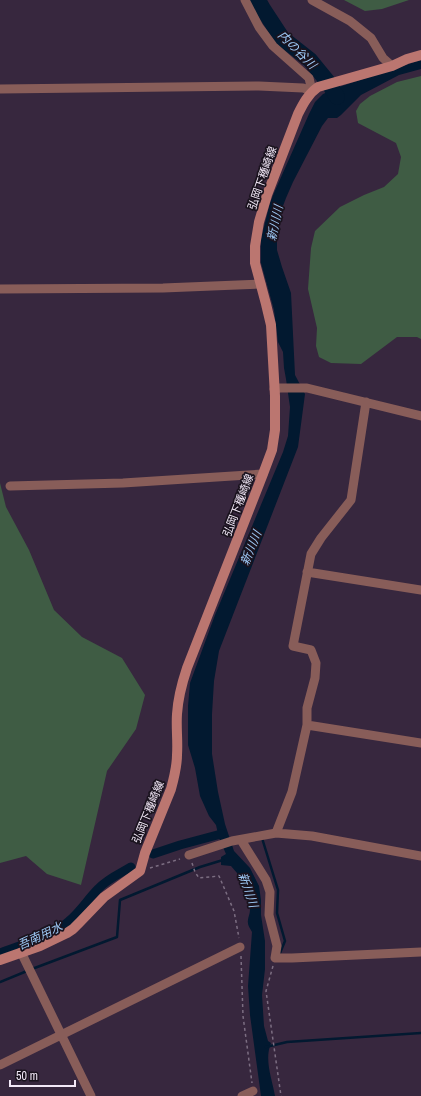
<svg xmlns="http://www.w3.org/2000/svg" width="421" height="1096" viewBox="0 0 421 1096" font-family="'Archivo Narrow','Noto Sans JP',sans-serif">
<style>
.green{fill:#3f5c44}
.water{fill:#021930}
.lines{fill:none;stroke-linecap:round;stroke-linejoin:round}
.stream{stroke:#021930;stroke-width:2.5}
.canal{stroke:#021930;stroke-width:9}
.river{stroke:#021930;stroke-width:16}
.path{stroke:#7c6e82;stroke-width:1.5;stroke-dasharray:3 3;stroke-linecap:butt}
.minor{stroke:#885d59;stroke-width:9}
.secondary{stroke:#bb7670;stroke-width:10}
.labels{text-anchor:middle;stroke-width:3.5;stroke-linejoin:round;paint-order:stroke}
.street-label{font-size:11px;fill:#f3e9f8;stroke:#1a131e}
.water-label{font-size:12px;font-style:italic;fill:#9ec9f6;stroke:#1a131e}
</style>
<rect width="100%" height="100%" fill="#37273e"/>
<path class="green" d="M 344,0 L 409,0 L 382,9 L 365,11 Z
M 421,76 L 421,339 L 417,337 L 397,337 L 361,364 L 331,363 L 319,357 L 316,346 L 317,328 L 308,289 L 311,248 L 315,231 L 340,207 L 364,195 L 384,187 L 398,174 L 401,157 L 396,143 L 358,123 L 356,111 L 360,104 L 370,96 L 397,82 Z
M 0,483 L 6,507 L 29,550 L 54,610 L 82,637 L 122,658 L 145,695 L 136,729 L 107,771 L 81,885 L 47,874 L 26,856 L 0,863 Z"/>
<path class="water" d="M 421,60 L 421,69 L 399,75 L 361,95 L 341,115 L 337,118 L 328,118 L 322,126 L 293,182 L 286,198 L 280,214 L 277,233 L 277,250 L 282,267 L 291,293 L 295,375 L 305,394 L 298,447 L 219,651 L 214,681 L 212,714 L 212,754 L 218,792 L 225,824 L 234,851 L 250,868 L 259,886 L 261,900 L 261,915 L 265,941 L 265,969 L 262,995 L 264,1026 L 268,1041 L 271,1043 C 264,1060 272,1078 275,1096 L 261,1096 L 250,1015 L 248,986 L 252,932 C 250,928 247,925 248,920 C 248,917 250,914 250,910 C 250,902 245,894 244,885 L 240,883 L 237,873 L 231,866 L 221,865 L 221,857 L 226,854 L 219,838 L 216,825 L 209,816 L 200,796 L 195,768 L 188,745 L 188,706 L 190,683 L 215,615 L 283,452 L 288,436 L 290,407 L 286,379 L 284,368 L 283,352 L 278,342 L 274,310 L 261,263 L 261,239 L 270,203 L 274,193 L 309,114 L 315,102 L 323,94 L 339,87 Z"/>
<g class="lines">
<path class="stream" d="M 262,838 L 278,890 L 277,913 L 285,941 L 280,953
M 32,969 L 117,937 L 120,900 L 200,867 L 223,860
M 0,982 L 27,971
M 266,1047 L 287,1042 L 421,1033"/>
<path class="canal" d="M 153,854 L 180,845 L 221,834
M 0,953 C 23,944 50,938 69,921 C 80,912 88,899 98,889 C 107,879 119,874 131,867"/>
<path class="river" d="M 258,0 L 263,9 L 282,38 L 310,60 L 328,82 L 337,97"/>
<path class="path" d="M 192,863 L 195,872 L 199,878 L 219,876 L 234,911 L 239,938
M 150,868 L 180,859
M 241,956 L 243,1016 L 252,1083
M 273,966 L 266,991 L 281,1096"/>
<path class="minor" d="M 245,0 L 259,27 L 273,46 L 309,78 L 312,91
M 312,0 L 350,21 L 371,38 L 383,58 L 392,66
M 0,89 L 259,86 L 303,88 L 312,91
M 0,289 L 163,288 L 261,284
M 274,389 L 280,388 L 307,388 L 421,416
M 10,486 L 123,483 L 263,474
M 307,572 L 421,590
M 307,725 L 421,743
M 276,833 L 292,792 L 307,725 L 307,708 L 315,678 L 316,663 L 311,650 L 293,646 L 311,554 L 321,538 L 351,500 L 366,402
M 241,840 L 266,880 L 270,892 L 269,915 L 277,946 L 275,958 L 292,958 L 421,952
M 189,855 L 232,841 L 276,833 L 312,836 L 421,856
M 21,952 L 91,1096
M 0,1065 L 240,947
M 242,1096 L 253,1091"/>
<path class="secondary" d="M 0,960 L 40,946 L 67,933 L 73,929 L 80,922 L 104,897 L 140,871 L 145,853 L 171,789 C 174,778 177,767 177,755 C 178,741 176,728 177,714 C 178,698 182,683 187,668 L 263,474 L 272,450 L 275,430 L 275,396 L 271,325 L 266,304 L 255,263 L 255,246 L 259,222 L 267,195 L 298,114 C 303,104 308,94 318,87 L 392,66 L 407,59 L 421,55"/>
</g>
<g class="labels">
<g class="street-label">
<text transform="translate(262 178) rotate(-71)" y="4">弘岡下種崎線</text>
<text transform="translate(238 505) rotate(-69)" y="4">弘岡下種崎線</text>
<text transform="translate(148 812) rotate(-68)" y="4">弘岡下種崎線</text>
</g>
<g class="water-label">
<text transform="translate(297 50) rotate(45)" y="4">内の谷川</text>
<text transform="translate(275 223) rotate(-78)" y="4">新川川</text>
<text transform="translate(251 548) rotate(-68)" y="4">新川川</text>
<text transform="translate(248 890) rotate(71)" y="4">新川川</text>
<text transform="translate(40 936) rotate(-25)" y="4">吾南用水</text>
</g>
</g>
<path d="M10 1080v6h65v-6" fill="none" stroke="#f3e9f8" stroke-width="2"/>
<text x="16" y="1080" font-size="12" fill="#f3e9f8" stroke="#1a131e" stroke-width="3" paint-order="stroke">50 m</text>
</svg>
